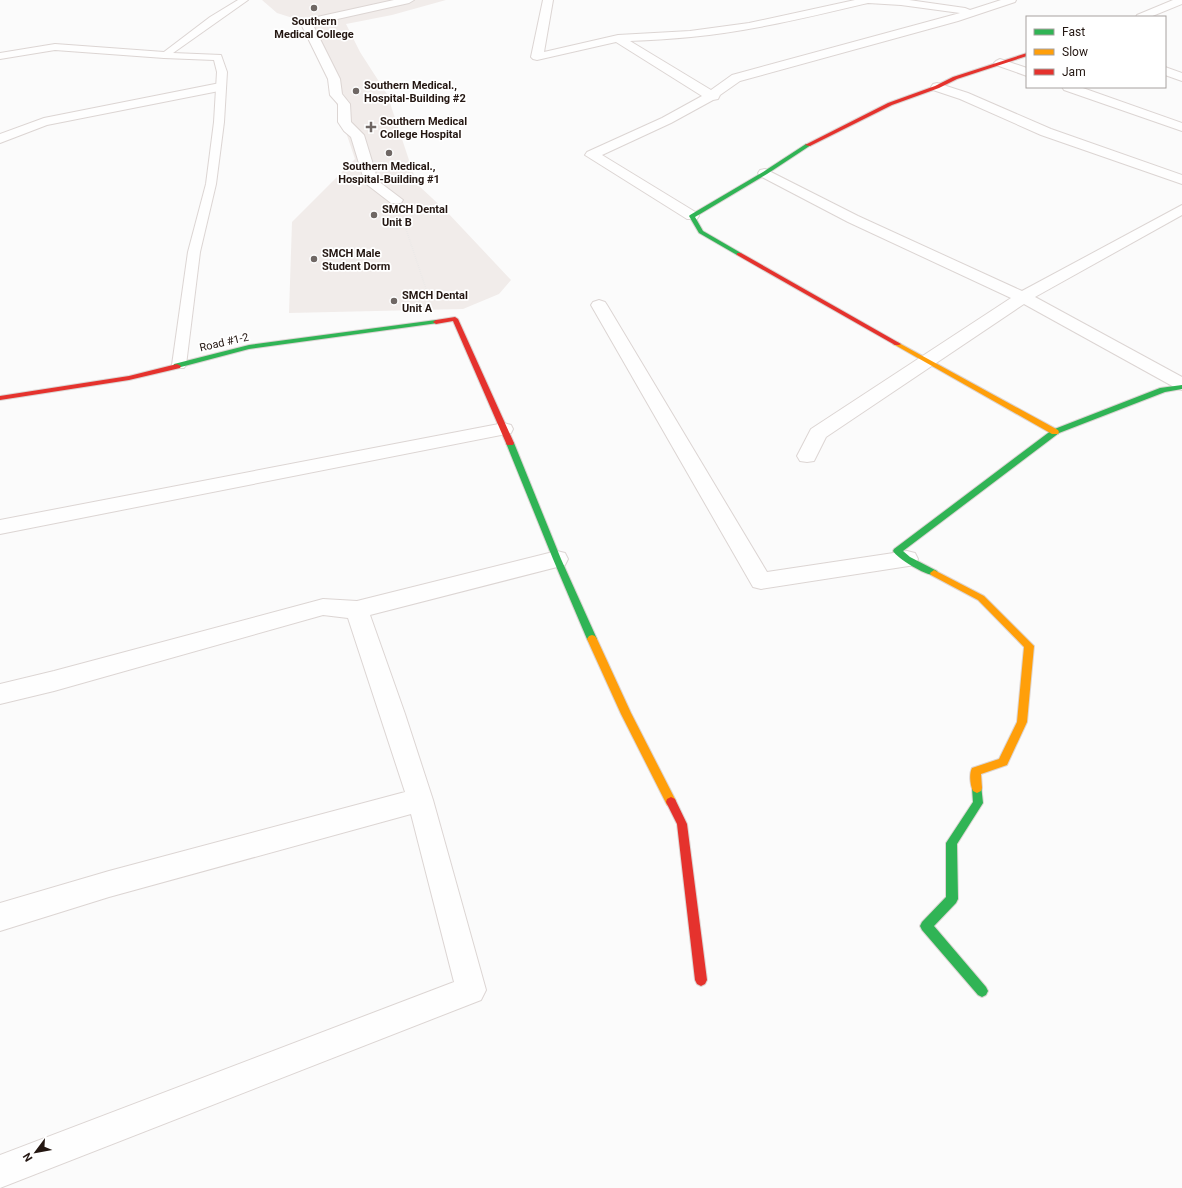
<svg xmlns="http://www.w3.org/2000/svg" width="1182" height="1188" viewBox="0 0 1182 1188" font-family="Roboto,sans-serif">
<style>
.built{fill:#f1ecea}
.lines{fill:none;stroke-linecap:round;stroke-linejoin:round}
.lane-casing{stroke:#dcd5d3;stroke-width:2}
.street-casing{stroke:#dcd5d3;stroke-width:2}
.fast-casing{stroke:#dcd5d3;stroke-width:2}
.slow-casing{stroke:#dcd5d3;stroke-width:2}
.jam-casing{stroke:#dcd5d3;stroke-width:2}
.path{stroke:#e6e6e6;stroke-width:1.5;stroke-dasharray:0.5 1.5;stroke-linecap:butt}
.lane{fill:#fefefe;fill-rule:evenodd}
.street{fill:#fefefe;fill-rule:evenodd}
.fast{fill:#30b455;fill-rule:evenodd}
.slow{fill:#ff9f0a;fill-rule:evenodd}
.jam{fill:#e5322d;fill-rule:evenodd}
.poi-dot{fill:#6f6764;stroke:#fff;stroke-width:1.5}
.labels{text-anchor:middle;stroke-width:3.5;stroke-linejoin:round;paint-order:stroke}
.far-poi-label{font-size:11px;font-weight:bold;fill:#241712;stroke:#fff;text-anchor:start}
.far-street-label{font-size:11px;fill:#241712;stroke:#fff}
</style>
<rect width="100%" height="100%" fill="#fbfbfb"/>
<path class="built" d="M 262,0 L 446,0 L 392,15 L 346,24 L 360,52 L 387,94 L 417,184 L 447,212 L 511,280 L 499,294 L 463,309 L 289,313 L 292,222 L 355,159 L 328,79 L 299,20 L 277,13 Z"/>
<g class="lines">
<g class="lane-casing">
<path id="lane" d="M 238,0 L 248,0 L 173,53 L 221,55 L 227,72 L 224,122 L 216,184 L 200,252 L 186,365 L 184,368 L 174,368 L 172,365 L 188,252 L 206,184 L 214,122 L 217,72 L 214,60 L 164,58 L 160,55 L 210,17 Z"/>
</g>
<g class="street-casing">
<path id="street" d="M 394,0 L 414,0 L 409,3 L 324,22 L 314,27 L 340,79 L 342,94 L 350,104 L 351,122 L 364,135 L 378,181 L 403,200 L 401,203 L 391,203 L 365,183 L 351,137 L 344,131 L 338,122 L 338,104 L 330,95 L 328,79 L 302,26 L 317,17 Z
M 543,0 L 553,0 L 544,52 L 618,35 L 690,31 L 749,23 L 855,0 L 909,0 L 965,8 L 970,10 L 1001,0 L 1016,0 L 1015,2 L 958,21 L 740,81 L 720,95 L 718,99 L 713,100 L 671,123 L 602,155 L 697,213 L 699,216 L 697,219 L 687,219 L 585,155 L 587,152 L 662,118 L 702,96 L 616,42 L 537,60 L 533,59 L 531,57 ZM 868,3 L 901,5 L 960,13 L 732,75 L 711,90 L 630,41 C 650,40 671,39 691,37 C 751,31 809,17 868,3 Z
M 1173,0 L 1182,0 L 1182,4 L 1150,17 L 1136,17 L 1137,15 Z
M 55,44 L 164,52 L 170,55 L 164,58 L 55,50 L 0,59 L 0,53 Z
M 1000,59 L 1027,68 L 1027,76 L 996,65 L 994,63 L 996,61 Z
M 1165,67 L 1182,73 L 1182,81 L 1165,75 Z
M 220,83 L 224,84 L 226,87 L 224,90 L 47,125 L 0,143 L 0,134 L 44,118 Z
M 937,83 L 968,93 L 1051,129 L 1182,175 L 1182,184 L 1041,135 L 960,99 L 933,90 L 931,87 L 933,84 Z
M 1062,87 L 1080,87 L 1182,123 L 1182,131 L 1064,90 Z
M 765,169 L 858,216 L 1022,291 L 1182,205 L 1182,215 L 1035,297 L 1182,377 L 1182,390 L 1176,388 L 1024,304 L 826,437 L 814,461 L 807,462 L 800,461 L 797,456 L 811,429 L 1011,298 L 848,222 L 760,176 L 758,173 L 760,170 Z
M 599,300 L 605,302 L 607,305 L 767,572 L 907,551 L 915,553 L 918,559 L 915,565 L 761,589 L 753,587 L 591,305 L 593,302 Z
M 504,423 L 511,425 L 513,429 L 511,433 L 0,534 L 0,520 Z
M 557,551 L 565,553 L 568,559 L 565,565 L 370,615 L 405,714 L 433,800 L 486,990 L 481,1000 L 0,1188 L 0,1155 L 454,982 L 411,814 L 109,897 L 0,931 L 0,903 L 109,871 L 405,792 L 348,618 L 323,615 L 54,691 L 0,704 L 0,684 L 54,671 L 323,599 L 357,601 Z"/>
</g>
<g class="fast-casing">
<path id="fast" d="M 806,144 L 811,145 L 767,174 L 695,217 L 703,231 L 741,253 L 741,255 L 737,255 L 699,233 L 689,216 L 690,215 L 763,172 Z
M 436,320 L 438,321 L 438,323 L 249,349 L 177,368 L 173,366 L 174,364 L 249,345 Z
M 1182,385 L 1182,389 L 1165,392 L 1059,433 L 903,551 L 910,557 L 937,571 L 938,573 L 937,575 C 929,578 898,559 893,551 L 894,549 L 1052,430 L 1160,388 Z
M 510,440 L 514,443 L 561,559 L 597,639 L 595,642 L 589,642 L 587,639 L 553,559 L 506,443 Z
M 977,783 L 981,785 L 983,803 L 957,844 L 958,899 L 956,903 L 934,926 L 986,987 L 988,991 L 986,995 L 982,997 L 978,995 L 922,930 L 920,926 L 922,922 L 946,897 L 946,843 L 973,802 L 972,788 L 973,785 Z"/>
</g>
<g class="slow-casing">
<path id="slow" d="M 897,342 L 1058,430 L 1059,432 L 1058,434 L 1052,434 L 895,345 L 893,344 Z
M 934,570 L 984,596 L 1034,646 L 1027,722 L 1007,765 L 981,774 L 982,788 L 981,791 L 977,793 L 973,791 C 970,785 969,774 972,768 L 999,759 L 1017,722 L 1024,647 L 978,600 L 931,575 L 930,573 Z
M 592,635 L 595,636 L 597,639 L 631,713 L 675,799 L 676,802 L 675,805 L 671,807 L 667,805 L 621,714 L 587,639 L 589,636 Z"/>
</g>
<g class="jam-casing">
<path id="jam" d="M 1027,53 L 1027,56 L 957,79 L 939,88 L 892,105 L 810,146 L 805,145 L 888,103 L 935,86 L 953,77 Z
M 737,253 L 741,253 L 901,344 L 899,345 L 895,345 L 737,255 Z
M 455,317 L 458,319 L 514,443 L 513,445 L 507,445 L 506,443 L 453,321 L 436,324 L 433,322 L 436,320 Z
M 177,364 L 181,366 L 180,368 L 129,380 L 0,400 L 0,396 L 129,376 Z
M 671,797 L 675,799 L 687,824 L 707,980 L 705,984 L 701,986 L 697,984 L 695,980 L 677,824 L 666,802 L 667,799 Z"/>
</g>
<path class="path" d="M 403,220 L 426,289"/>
<use href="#lane" class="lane"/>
<use href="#street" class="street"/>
<use href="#fast" class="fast"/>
<use href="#slow" class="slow"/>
<use href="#jam" class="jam"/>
</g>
<g class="poi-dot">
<circle cx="314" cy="8" r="4"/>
<circle cx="356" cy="91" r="4"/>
<path d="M369 121h4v4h4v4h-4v4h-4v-4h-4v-4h4z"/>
<circle cx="389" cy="153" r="4"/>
<circle cx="374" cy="215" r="4"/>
<circle cx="314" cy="259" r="4"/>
<circle cx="394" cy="301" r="4"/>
</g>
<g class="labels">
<g class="far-poi-label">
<text x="314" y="25" text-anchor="middle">Southern<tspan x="314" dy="13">Medical College</tspan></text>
<text x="364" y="89">Southern Medical.,<tspan x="364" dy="13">Hospital-Building #2</tspan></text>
<text x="380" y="125">Southern Medical<tspan x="380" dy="13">College Hospital</tspan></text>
<text x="389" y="170" text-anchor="middle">Southern Medical.,<tspan x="389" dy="13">Hospital-Building #1</tspan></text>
<text x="382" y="213">SMCH Dental<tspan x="382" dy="13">Unit B</tspan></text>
<text x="322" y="257">SMCH Male<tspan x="322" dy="13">Student Dorm</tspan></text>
<text x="402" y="299">SMCH Dental<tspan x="402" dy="13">Unit A</tspan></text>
</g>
<g class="far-street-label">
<text transform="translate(224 342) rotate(-13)" y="4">Road #1-2</text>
</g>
</g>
<rect x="1026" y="16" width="140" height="72" fill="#ffffff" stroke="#a7a2a0"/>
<rect x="1034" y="29" width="20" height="6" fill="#30b455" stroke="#a7a2a0"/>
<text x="1062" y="36" font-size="12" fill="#241712">Fast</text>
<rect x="1034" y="49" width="20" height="6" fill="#ff9f0a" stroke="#a7a2a0"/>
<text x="1062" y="56" font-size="12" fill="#241712">Slow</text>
<rect x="1034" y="69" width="20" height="6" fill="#e5322d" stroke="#a7a2a0"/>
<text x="1062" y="76" font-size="12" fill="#241712">Jam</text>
<g transform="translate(36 1152) rotate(238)" stroke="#ffffff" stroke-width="3" paint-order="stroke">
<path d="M0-3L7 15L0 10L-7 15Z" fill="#241712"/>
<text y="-6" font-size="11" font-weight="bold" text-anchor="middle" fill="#241712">N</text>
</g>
</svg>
